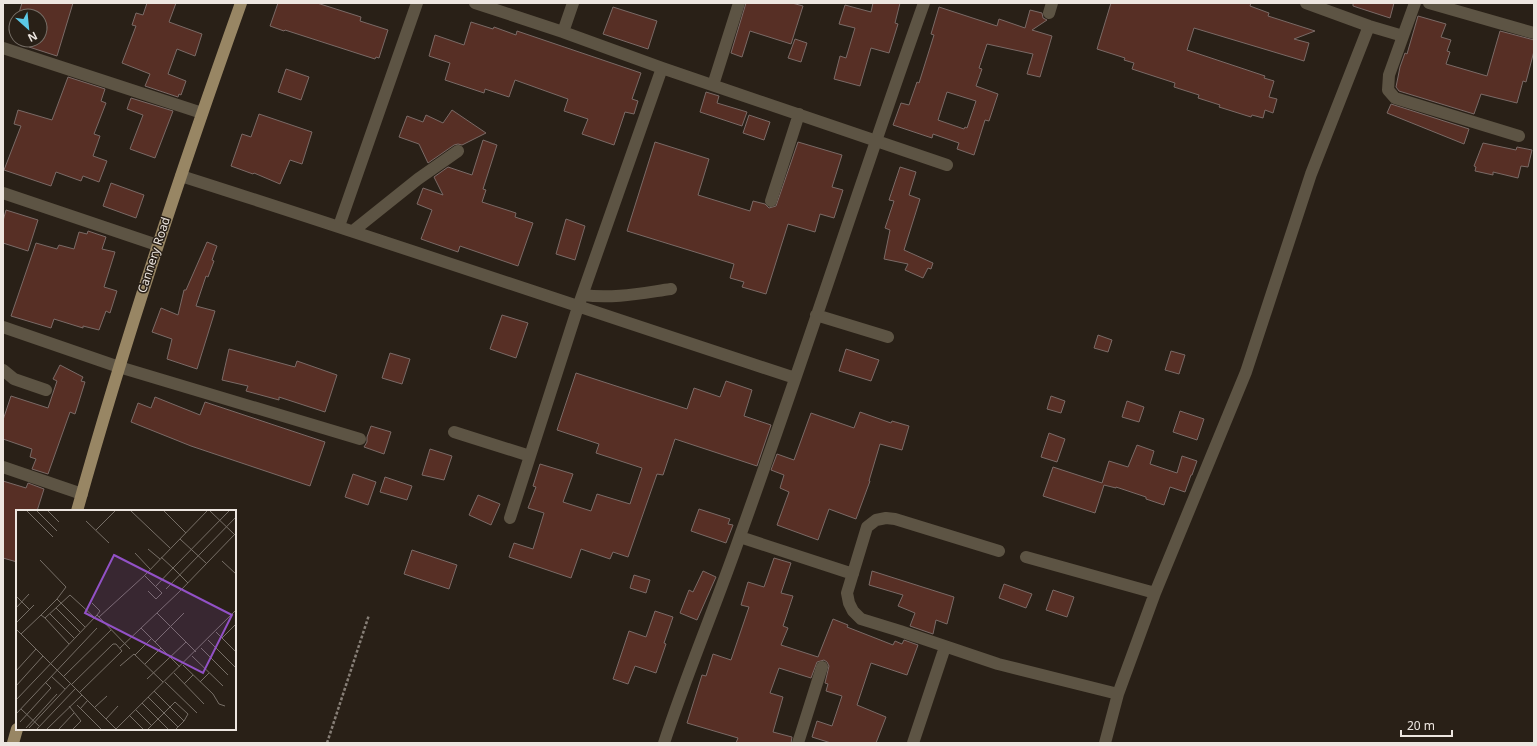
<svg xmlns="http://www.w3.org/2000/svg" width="1537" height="746" viewBox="0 0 1537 746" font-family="'Noto Sans',sans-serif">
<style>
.building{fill:#572f25;stroke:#7a6a66;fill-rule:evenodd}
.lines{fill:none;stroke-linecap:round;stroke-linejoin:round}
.path{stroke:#877f77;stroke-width:2.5;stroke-dasharray:3 2;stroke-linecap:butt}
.minor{stroke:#5d5444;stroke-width:12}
.major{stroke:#988664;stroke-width:12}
.labels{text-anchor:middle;stroke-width:3;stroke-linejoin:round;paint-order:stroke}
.street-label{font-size:12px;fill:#ede6e0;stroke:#292017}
.inset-road{fill:none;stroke:#776f67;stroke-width:1}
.view{fill:#9251c6;fill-opacity:0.15;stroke:#9251c6;stroke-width:2}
.inset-edge{fill:none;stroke:#ede6e0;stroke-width:2}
</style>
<rect width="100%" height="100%" fill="#292017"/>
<path class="building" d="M 22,3 L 73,3 L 57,56 L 29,47 L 32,40 L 40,40 L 40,16 L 18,16 Z
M 147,3 L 176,3 L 169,22 L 202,34 L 195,56 L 177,49 L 168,74 L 186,81 L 181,95 L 179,94 L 178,97 L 145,86 L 150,74 L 122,63 L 136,26 L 132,25 L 136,13 L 143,15 Z
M 278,3 L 317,3 L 361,17 L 360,21 L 388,30 L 379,58 L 376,57 L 375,59 L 285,30 L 284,31 L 270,26 Z
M 746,3 L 792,3 L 803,6 L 791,44 L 750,31 L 742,57 L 731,53 Z
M 873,3 L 900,3 L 895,23 L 898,24 L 889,53 L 871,48 L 860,86 L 834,79 L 840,56 L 846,58 L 855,28 L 839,24 L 845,5 L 871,12 Z
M 1111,3 L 1251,3 L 1250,6 L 1269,13 L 1268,16 L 1315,31 L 1294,39 L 1309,43 L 1304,61 L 1194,28 L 1187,50 L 1265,76 L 1264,78 L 1274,81 L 1269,97 L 1277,99 L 1273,113 L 1265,110 L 1263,118 L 1252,115 L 1251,117 L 1219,107 L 1220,105 L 1198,98 L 1199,95 L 1174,87 L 1175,83 L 1132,69 L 1134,63 L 1124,60 L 1125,58 L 1097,49 Z
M 1353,3 L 1394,3 L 1390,18 L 1353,6 Z
M 613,7 L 657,21 L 648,49 L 603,34 Z
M 939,7 L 997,26 L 999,19 L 1025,28 L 1030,10 L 1042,13 L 1043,18 L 1047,20 L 1032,30 L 1052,36 L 1040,77 L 1027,74 L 1033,54 L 987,44 L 979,68 L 982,69 L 976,86 L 998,94 L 989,121 L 985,120 L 974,155 L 957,149 L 959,143 L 933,134 L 932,138 L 893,125 L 901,103 L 909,105 L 917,82 L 919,83 L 934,35 L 931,34 ZM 947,92 L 976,101 L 967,128 L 965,127 L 964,129 L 938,120 Z
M 1418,16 L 1446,24 L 1441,37 L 1451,40 L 1447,51 L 1450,52 L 1446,64 L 1487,76 L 1500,31 L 1534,40 L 1534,51 L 1526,82 L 1523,81 L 1517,103 L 1481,94 L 1474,114 L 1399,91 L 1396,87 L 1400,67 L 1405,53 L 1407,54 Z
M 471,22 L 493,29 L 494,27 L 516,35 L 517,31 L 641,73 L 632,99 L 638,101 L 634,114 L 625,112 L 614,145 L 582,134 L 588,119 L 564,111 L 568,99 L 515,80 L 509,97 L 485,89 L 484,93 L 445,80 L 450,63 L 429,56 L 435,35 L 464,45 Z
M 795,39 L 807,43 L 801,62 L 788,58 Z
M 286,69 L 309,77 L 301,100 L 278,92 Z
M 68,77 L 105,89 L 101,101 L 106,103 L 94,134 L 100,136 L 93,156 L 107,161 L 99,182 L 83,176 L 81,181 L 56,172 L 51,186 L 4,170 L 21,126 L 14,124 L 18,110 L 52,120 Z
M 706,92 L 719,96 L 717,103 L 747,112 L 742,126 L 700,112 Z
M 131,98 L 173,111 L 155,158 L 130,149 L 143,115 L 127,109 Z
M 1391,104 L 1469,129 L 1464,144 L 1387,113 Z
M 452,110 L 486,133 L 462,145 L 458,144 L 454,145 L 428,163 L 419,144 L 399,137 L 407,116 L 423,122 L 426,115 L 443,123 Z
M 259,114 L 312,132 L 302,164 L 290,160 L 280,184 L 254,173 L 253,174 L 231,166 L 242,134 L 251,137 Z
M 749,115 L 770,122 L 764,140 L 743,133 Z
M 483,140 L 497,145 L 483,189 L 486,190 L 482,202 L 516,213 L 515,217 L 533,223 L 518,266 L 460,246 L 458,252 L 421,239 L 432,210 L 417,204 L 423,188 L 443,195 L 434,177 L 448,167 L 472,175 Z
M 655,142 L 709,159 L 698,195 L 750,211 L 753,201 L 765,204 L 769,208 L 776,206 L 798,142 L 842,155 L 832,187 L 843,190 L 834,218 L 820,214 L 815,232 L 788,224 L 766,294 L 742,287 L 744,282 L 730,278 L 734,264 L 627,231 Z
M 1483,143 L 1516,150 L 1517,147 L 1532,150 L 1528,167 L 1521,166 L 1518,178 L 1493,172 L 1493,175 L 1475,171 L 1476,167 L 1474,166 Z
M 900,167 L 916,172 L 909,195 L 920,199 L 904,250 L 933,263 L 931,269 L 928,268 L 923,278 L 905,270 L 908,264 L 884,259 L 890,230 L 885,228 L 894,201 L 889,200 Z
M 111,183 L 144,195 L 136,218 L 103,206 Z
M 6,210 L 38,220 L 28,251 L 3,243 L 3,221 Z
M 566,219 L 585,226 L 575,260 L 556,254 Z
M 88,231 L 106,237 L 102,249 L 115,252 L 104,287 L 117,291 L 110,313 L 106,311 L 99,330 L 83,326 L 83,328 L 54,319 L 51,328 L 11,316 L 36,243 L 57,249 L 59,245 L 74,249 L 79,232 L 87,234 Z
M 207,242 L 217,246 L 212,260 L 214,261 L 208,277 L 206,276 L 196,306 L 215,311 L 197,369 L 167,359 L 172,339 L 152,332 L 161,308 L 178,315 L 184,290 L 186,290 Z
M 502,315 L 528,323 L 516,358 L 490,349 Z
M 1098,335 L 1112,340 L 1108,352 L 1094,348 Z
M 229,349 L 295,367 L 297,361 L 337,375 L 325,412 L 279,397 L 279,400 L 246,391 L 248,386 L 222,380 Z
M 846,349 L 879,360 L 871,381 L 839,371 Z
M 1171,351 L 1185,355 L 1179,374 L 1165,370 Z
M 390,353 L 410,359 L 402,384 L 382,378 Z
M 60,365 L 83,377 L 81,381 L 85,382 L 75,414 L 70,412 L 48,474 L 32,469 L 36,459 L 30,457 L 32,449 L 3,439 L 3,420 L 11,396 L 48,408 L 57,381 L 53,379 Z
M 576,373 L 687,409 L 694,388 L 720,397 L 726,381 L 752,390 L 744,416 L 771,425 L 757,466 L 675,439 L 663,475 L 657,474 L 628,557 L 613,552 L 610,559 L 581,549 L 571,578 L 509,557 L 514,543 L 533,549 L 544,513 L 528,508 L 536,487 L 533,486 L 540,464 L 573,474 L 563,502 L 591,511 L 597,494 L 630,504 L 642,468 L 596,453 L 599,444 L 557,430 Z
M 1051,396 L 1065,401 L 1061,413 L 1047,409 Z
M 155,397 L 200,415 L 205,402 L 325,442 L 310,486 L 191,446 L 131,422 L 138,403 L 151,408 Z
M 1127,401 L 1144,407 L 1139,422 L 1122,417 Z
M 1180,411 L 1204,419 L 1197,440 L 1173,432 Z
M 860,412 L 891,423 L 892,421 L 909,426 L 902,450 L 880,444 L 869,481 L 870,481 L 856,519 L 829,509 L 818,540 L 777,525 L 789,492 L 780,488 L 784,475 L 771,470 L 777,454 L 794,460 L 811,413 L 854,428 Z
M 371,426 L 391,432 L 384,454 L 364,447 L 367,442 L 367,437 Z
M 1049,433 L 1065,439 L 1057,462 L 1041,457 Z
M 1137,445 L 1154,451 L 1150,464 L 1177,473 L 1182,456 L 1197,461 L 1192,475 L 1191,475 L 1185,492 L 1170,487 L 1164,505 L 1146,499 L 1146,497 L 1116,487 L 1116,488 L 1104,485 L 1095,513 L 1043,496 L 1053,467 L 1102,483 L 1109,461 L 1128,467 Z
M 430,449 L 452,456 L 444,480 L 422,475 Z
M 353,474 L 376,482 L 368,505 L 345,497 Z
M 385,477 L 412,486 L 407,500 L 380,492 Z
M 3,481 L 26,488 L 28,483 L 44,489 L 37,511 L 17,511 L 17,562 L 3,558 Z
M 478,495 L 500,504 L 491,525 L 469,515 Z
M 699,509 L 730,519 L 728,524 L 733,525 L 726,543 L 691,531 Z
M 412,550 L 457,565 L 449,589 L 404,574 Z
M 774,558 L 791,563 L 781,593 L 793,596 L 783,626 L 788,628 L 781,645 L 818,657 L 833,619 L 848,625 L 847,627 L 893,645 L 895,641 L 902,644 L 904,640 L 918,645 L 907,675 L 871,663 L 857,705 L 886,717 L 876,743 L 831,743 L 812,737 L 817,721 L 832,726 L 842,696 L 826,691 L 828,684 L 825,683 L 829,666 L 827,662 L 824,660 L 817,662 L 811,678 L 779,668 L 770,693 L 783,697 L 773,732 L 792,737 L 791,743 L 736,743 L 738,738 L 687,723 L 702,675 L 706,676 L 713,654 L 731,660 L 749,607 L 741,605 L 748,582 L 764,587 Z
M 703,571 L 716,577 L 697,620 L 680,613 L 689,590 L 693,592 Z
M 872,571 L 954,597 L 947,624 L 936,620 L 933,634 L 910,626 L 915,613 L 898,606 L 903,595 L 869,585 Z
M 634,575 L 650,580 L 646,593 L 630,588 Z
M 1004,584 L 1032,594 L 1026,608 L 999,598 Z
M 1053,590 L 1074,597 L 1067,617 L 1046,610 Z
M 655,611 L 673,617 L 664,643 L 666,644 L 656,673 L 635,666 L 628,684 L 613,679 L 629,631 L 646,637 Z"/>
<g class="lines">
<path class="path" d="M 327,743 L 369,615"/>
<path class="minor" d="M 475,3 L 563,32 L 662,68 L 947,165
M 1306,3 L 1369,26 L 1403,36 L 1415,3
M 1429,3 L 1534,33
M 1049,13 L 1052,3
M 563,32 L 573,3
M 1403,36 L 1389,75 L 1388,90 L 1395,98 L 1519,136
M 3,48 L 202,113
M 713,85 L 739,3
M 181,176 C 386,241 590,311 795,378
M 3,193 L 157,245
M 771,201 L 799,114
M 339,226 L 417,3
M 353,231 L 418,179 L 458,151
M 583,295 C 613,299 642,293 671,289
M 816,315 L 888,337
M 3,327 L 119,367 L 360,439
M 3,370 L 14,379 L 46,390
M 454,432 L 530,456
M 3,467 L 82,494
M 510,518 L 578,307 L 662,68
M 740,537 L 853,574
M 999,551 L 895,519 L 886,518 L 876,520 L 867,527 L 847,593 L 849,603 L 853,611 L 861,619 L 900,631 L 998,664 L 1118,694
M 1026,557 L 1155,593
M 664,743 C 687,673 716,605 740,536 C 804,359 861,180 924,3
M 798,743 L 822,667
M 913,743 L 945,647
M 1105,743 L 1118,694 L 1155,593 L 1246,372 L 1311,174 L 1369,26"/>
<path class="major" d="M 77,511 C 125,339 181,171 241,3
M 13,743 L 17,729"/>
</g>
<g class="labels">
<g class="street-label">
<text transform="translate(154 255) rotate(-72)" y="4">Cannery Road</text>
</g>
</g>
<g transform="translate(16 510)">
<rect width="220" height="220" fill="#292017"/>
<path class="inset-road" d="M 11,1 L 37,27M 21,1 L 41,21M 32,1 L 43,12M 115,1 L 154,38M 148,1 L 170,23M 194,1 L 218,24M 70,11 L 93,33M 80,20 L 99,1M 164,29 L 190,53M 132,39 L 144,49M 119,43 L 134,59M 24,50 L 50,77 L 41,89 L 69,117M 206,51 L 220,64M 129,66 L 146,83 L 140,89 L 132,81M 172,73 L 157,58 L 213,1M 140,76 L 157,58 L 145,47M 150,79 L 220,7M 0,86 L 13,99M 76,93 L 84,101 L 81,105M 0,98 L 13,84M 40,98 L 64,122M 141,103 L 180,142M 34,104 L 58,128M 25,105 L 41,89M 83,107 L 128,66 L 191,1M 0,113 L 18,95M 125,118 L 164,157M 0,119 L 100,219M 200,122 L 220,142M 5,124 L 25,105 L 29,108M 206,128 L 220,114M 192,130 L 220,158M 139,132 L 168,103M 53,134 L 29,108 L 54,85 L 78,107M 104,138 L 163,82 L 220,23M 185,138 L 212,165M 119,145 L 136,128M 176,146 L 207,176M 129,154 L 145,138M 167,155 L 197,184 L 203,194 L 209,196M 104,156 L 118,144 L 147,172M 0,161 L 20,139M 158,163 L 188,194M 35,166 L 49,179M 48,166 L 95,120M 131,169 L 170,132M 149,172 L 181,203M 184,172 L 193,163M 56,174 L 97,134 L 100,134 L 106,141 L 64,182M 168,174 L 177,165M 0,176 L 27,146M 138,181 L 168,211 L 160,219M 132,187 L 162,217M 0,190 L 81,105 L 114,139M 126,193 L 152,219M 61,195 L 85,219M 53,196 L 65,211 L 57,219M 79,197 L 91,186M 5,199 L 23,216M 64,199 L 72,190M 120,200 L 136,216M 0,204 L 81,118M 113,205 L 127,219M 90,209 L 102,196M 4,212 L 35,178 L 29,172M 10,218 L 41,184M 13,218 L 55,173M 21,219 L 60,178M 31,219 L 66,185M 43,219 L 58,203M 100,219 L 220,100M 132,219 L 159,192 L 172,204 L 168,211"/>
<path class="view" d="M 98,45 L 216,105 L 187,163 L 69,103 Z"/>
<rect width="220" height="220" class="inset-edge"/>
</g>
<rect width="1537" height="746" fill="none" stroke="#ede6e0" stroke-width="8"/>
<g transform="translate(28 28) rotate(153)"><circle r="19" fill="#292017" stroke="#776f67"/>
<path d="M0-3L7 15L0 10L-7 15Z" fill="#5bc8e6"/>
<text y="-6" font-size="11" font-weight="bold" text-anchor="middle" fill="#ede6e0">N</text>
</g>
<path d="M1401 730v6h51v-6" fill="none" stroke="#ede6e0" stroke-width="2"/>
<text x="1407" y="730" font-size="12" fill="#ede6e0" stroke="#292017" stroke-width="3" paint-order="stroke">20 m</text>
</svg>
